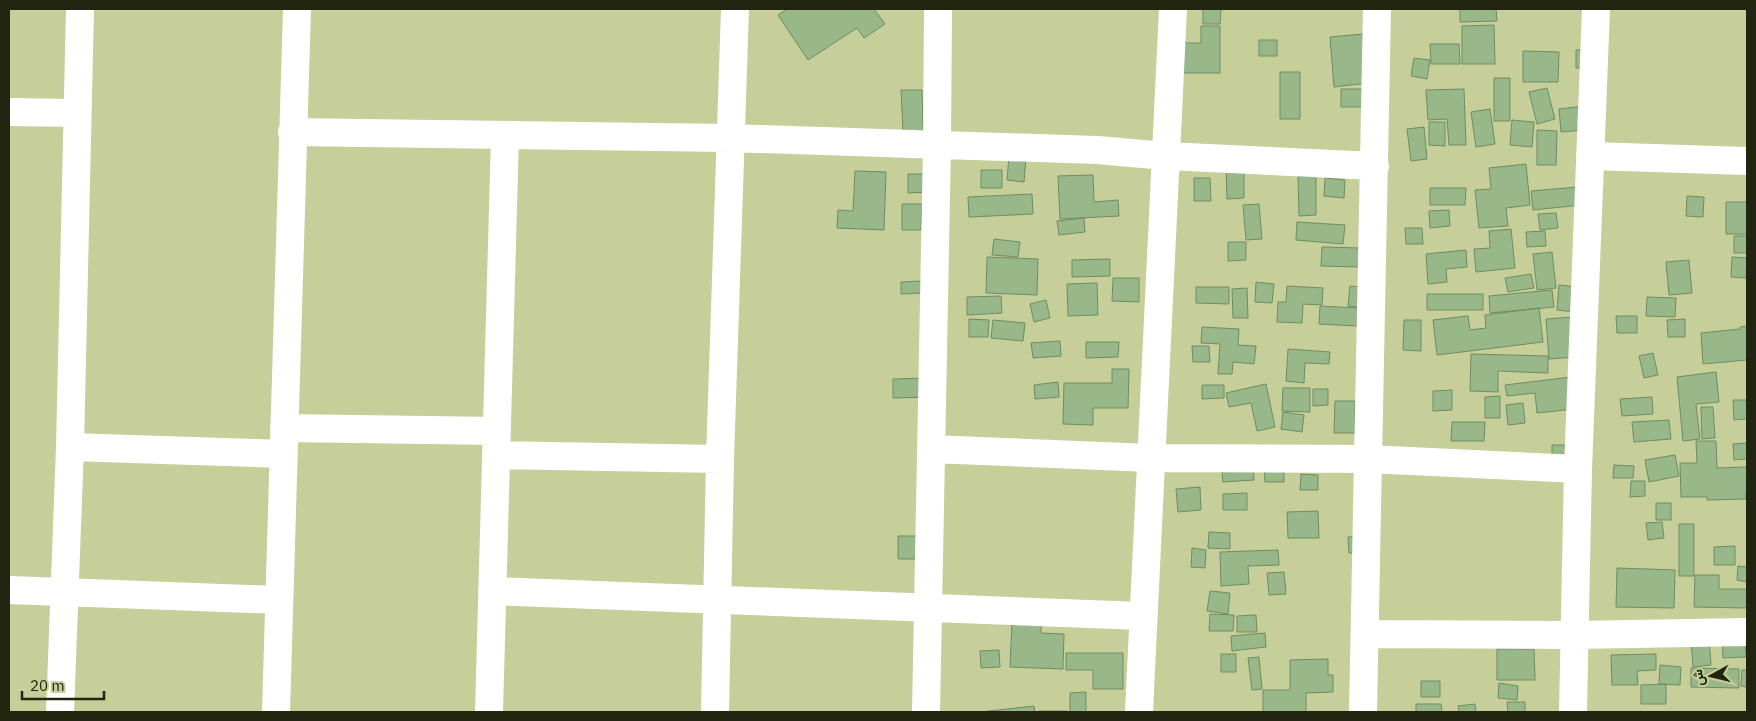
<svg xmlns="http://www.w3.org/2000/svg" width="1756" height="721" viewBox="0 0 1756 721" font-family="'IBM Plex Sans',Vazirmatn,sans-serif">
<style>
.building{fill:#99b88a;stroke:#6f8c61}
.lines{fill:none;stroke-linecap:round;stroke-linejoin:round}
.minor{stroke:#fff;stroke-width:28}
</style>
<rect width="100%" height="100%" fill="#c6ce99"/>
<path class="building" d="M 787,9 L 874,9 L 885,24 L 864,38 L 857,28 L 808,60 L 778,15 Z
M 1203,9 L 1221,9 L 1220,24 L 1203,24 Z
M 1460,9 L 1496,9 L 1497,21 L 1460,22 Z
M 1494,25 L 1495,64 L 1462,64 L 1462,26 Z
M 1201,26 L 1220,26 L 1220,73 L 1182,73 L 1183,43 L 1201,43 Z
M 1363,34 L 1368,83 L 1334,87 L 1330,37 Z
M 1259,40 L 1277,40 L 1277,56 L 1259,56 Z
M 1430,44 L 1459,44 L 1460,64 L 1431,64 Z
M 1596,49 L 1596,67 L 1576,68 L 1576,50 Z
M 1523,51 L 1559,52 L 1558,82 L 1523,82 Z
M 1414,58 L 1430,60 L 1427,79 L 1411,76 Z
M 1280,72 L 1300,72 L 1300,119 L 1280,119 Z
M 1494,78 L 1510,78 L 1510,121 L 1494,121 Z
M 1547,88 L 1555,119 L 1537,124 L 1529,92 Z
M 1341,89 L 1366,89 L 1365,107 L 1341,107 Z
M 1464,89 L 1466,145 L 1449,145 L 1447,119 L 1428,120 L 1426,90 Z
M 901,90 L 922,90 L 923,131 L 903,131 Z
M 1592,105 L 1594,129 L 1561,132 L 1559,109 Z
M 1490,109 L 1495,144 L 1476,147 L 1471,112 Z
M 1512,120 L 1534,122 L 1532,147 L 1510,145 Z
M 1429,122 L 1445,122 L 1445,146 L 1429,145 Z
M 1424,127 L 1427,159 L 1411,161 L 1407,129 Z
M 1537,130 L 1557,131 L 1556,165 L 1537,165 Z
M 1009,156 L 1026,158 L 1024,182 L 1007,180 Z
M 1526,164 L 1530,205 L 1506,208 L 1508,226 L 1479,228 L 1475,190 L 1491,189 L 1489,168 Z
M 1226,167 L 1244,167 L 1244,198 L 1227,199 Z
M 981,170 L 1002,170 L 1002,188 L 981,188 Z
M 855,171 L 886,172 L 884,230 L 837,228 L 838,210 L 853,211 Z
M 908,174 L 928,174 L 929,192 L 908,193 Z
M 1093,175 L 1094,202 L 1118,200 L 1119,216 L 1060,219 L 1058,176 Z
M 1298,176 L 1316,176 L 1316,215 L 1299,216 Z
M 1194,178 L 1210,178 L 1211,201 L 1194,201 Z
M 1325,178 L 1345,180 L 1344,198 L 1324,196 Z
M 1590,186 L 1591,204 L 1533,210 L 1531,191 Z
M 1430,188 L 1466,188 L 1465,205 L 1430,205 Z
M 1032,194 L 1033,214 L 969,217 L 968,197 Z
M 1687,196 L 1704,197 L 1703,217 L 1686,216 Z
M 1726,202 L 1747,202 L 1747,234 L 1726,234 Z
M 902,204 L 922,204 L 921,230 L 902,230 Z
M 1259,204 L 1262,239 L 1246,240 L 1243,205 Z
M 1449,210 L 1450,226 L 1430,228 L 1429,211 Z
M 1556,213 L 1558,228 L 1540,230 L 1538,214 Z
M 1084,218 L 1085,232 L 1059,235 L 1057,221 Z
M 1297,222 L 1345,225 L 1343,244 L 1296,240 Z
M 1405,228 L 1422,228 L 1423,244 L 1406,244 Z
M 1511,229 L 1515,268 L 1476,272 L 1474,249 L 1490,248 L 1489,231 Z
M 1545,231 L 1546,246 L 1527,247 L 1526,232 Z
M 1734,236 L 1747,236 L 1747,253 L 1734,253 Z
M 994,239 L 1020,242 L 1018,257 L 992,255 Z
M 1228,242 L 1246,242 L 1246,260 L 1228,261 Z
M 1322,247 L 1359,248 L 1359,267 L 1321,266 Z
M 1466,250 L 1467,267 L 1446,269 L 1447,282 L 1428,284 L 1426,254 Z
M 1552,252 L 1556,288 L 1537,290 L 1533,254 Z
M 987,257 L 1038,259 L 1037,295 L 986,293 Z
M 1732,257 L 1747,258 L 1746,278 L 1731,277 Z
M 1110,259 L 1110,276 L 1072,277 L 1072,260 Z
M 1689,260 L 1692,293 L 1669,295 L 1666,262 Z
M 1531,274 L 1534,288 L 1508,292 L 1505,278 Z
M 1113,278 L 1139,278 L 1139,302 L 1112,301 Z
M 922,281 L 922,293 L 901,294 L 901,282 Z
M 1256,282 L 1274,284 L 1272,303 L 1255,302 Z
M 1097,283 L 1098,315 L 1068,316 L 1067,284 Z
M 1559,285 L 1578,287 L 1575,312 L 1557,310 Z
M 1287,286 L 1323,288 L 1322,305 L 1303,304 L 1302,323 L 1277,322 L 1278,302 L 1286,302 Z
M 1350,286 L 1365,287 L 1363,308 L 1348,306 Z
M 1196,287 L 1229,287 L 1229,304 L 1196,303 Z
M 1247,288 L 1248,318 L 1233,318 L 1232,289 Z
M 1552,290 L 1554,307 L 1490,313 L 1489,296 Z
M 1427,294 L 1483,294 L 1483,310 L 1427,310 Z
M 1001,296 L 1002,313 L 967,315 L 967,297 Z
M 1647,297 L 1676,298 L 1675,317 L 1646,316 Z
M 1046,300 L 1050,318 L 1034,322 L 1030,304 Z
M 1320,306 L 1358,308 L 1357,326 L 1319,324 Z
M 1539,308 L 1543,342 L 1437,355 L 1433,320 L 1468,316 L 1470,330 L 1486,328 L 1485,315 Z
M 1616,316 L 1637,316 L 1637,333 L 1617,333 Z
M 1572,317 L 1575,357 L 1549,359 L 1546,319 Z
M 969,319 L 989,320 L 988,337 L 969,337 Z
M 1685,319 L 1685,337 L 1668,337 L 1667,320 Z
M 993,320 L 1025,323 L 1023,341 L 991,338 Z
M 1404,320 L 1421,320 L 1421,351 L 1403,350 Z
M 1747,326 L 1747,360 L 1703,364 L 1701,333 L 1740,329 L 1740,327 Z
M 1202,327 L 1239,329 L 1238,345 L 1256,346 L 1254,364 L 1233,362 L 1232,374 L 1218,374 L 1220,344 L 1201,343 Z
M 1060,341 L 1061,356 L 1033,358 L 1031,343 Z
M 1086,342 L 1119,342 L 1118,357 L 1086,358 Z
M 1192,346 L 1209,346 L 1210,362 L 1193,362 Z
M 1288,349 L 1330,352 L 1329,364 L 1305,363 L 1304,383 L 1286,381 Z
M 1653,353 L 1658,375 L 1644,378 L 1639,356 Z
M 1471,354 L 1548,356 L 1548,373 L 1498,371 L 1498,392 L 1470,391 Z
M 1112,369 L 1129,369 L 1128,408 L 1093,408 L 1093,425 L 1063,424 L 1064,383 L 1112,383 Z
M 1716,372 L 1719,402 L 1696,404 L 1700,439 L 1683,441 L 1677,377 Z
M 1571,377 L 1574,409 L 1537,413 L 1535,393 L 1507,396 L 1505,385 Z
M 930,378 L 931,397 L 893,398 L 893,379 Z
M 1058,382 L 1059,397 L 1035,399 L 1034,385 Z
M 1266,384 L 1275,427 L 1257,431 L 1251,403 L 1229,407 L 1226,393 Z
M 1202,385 L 1224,385 L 1224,398 L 1202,399 Z
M 1283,388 L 1310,388 L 1310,412 L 1282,411 Z
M 1313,389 L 1328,389 L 1328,405 L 1313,406 Z
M 1452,390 L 1452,410 L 1433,411 L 1433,391 Z
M 1500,396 L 1500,418 L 1485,418 L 1485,397 Z
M 1652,397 L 1653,414 L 1622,416 L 1620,399 Z
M 1733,400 L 1747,400 L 1747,419 L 1734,420 Z
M 1335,401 L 1355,401 L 1355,433 L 1334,433 Z
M 1523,403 L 1525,423 L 1508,425 L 1506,405 Z
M 1701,407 L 1713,407 L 1715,438 L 1702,439 Z
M 1283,412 L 1304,415 L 1302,432 L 1281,429 Z
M 1669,420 L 1671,439 L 1634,442 L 1632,422 Z
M 1452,422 L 1485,422 L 1484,441 L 1451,441 Z
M 1696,441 L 1716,441 L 1717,468 L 1747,467 L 1746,499 L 1707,500 L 1707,497 L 1681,497 L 1680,463 L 1697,463 Z
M 1747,443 L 1747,459 L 1734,460 L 1733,444 Z
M 1552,445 L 1572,445 L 1573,458 L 1552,458 Z
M 1675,455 L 1679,476 L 1649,482 L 1645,460 Z
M 1253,462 L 1254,480 L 1223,482 L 1221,465 Z
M 1264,465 L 1284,465 L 1284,482 L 1265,482 Z
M 1614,465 L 1634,466 L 1633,478 L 1613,478 Z
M 1301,474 L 1318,475 L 1318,490 L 1300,490 Z
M 1631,481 L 1645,481 L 1645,496 L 1630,497 Z
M 1200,487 L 1201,510 L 1178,512 L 1176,489 Z
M 1247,493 L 1247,510 L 1223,510 L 1223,494 Z
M 1656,503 L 1671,503 L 1671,520 L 1656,520 Z
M 1318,511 L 1319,538 L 1288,538 L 1287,512 Z
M 1662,522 L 1664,538 L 1648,540 L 1646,523 Z
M 1679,524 L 1694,524 L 1694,576 L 1679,576 Z
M 1209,532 L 1230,533 L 1230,549 L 1208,548 Z
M 898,536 L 933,536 L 933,559 L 898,559 Z
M 1372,536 L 1373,552 L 1349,553 L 1348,537 Z
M 1735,546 L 1735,565 L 1714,565 L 1714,547 Z
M 1192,548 L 1206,550 L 1205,568 L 1191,567 Z
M 1278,550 L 1279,565 L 1248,566 L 1249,584 L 1221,586 L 1220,552 Z
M 1738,566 L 1747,567 L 1747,582 L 1737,580 Z
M 1617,568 L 1675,570 L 1674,608 L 1616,607 Z
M 1284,572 L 1286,594 L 1269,595 L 1267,573 Z
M 1695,575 L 1719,575 L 1719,589 L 1747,589 L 1747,608 L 1694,607 Z
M 1210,591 L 1230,593 L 1228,614 L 1207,611 Z
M 1210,614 L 1234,615 L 1233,631 L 1209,631 Z
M 1256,615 L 1257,632 L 1237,632 L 1237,616 Z
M 1012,622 L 1041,623 L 1041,633 L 1064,634 L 1063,669 L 1010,667 Z
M 1265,633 L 1266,647 L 1232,651 L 1231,636 Z
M 1709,637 L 1711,665 L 1693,667 L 1691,639 Z
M 1745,637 L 1746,657 L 1723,658 L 1722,638 Z
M 1497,649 L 1534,649 L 1535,680 L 1497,680 Z
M 999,650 L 1000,667 L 981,668 L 980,651 Z
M 1066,653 L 1123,653 L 1123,689 L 1093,689 L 1093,670 L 1066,670 Z
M 1221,654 L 1236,654 L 1236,672 L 1221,672 Z
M 1656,654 L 1656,670 L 1637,671 L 1638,685 L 1612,685 L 1611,655 Z
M 1259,657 L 1262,689 L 1252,690 L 1248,658 Z
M 1328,659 L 1328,675 L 1333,675 L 1333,692 L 1306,693 L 1306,712 L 1263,712 L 1263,690 L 1290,690 L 1290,660 Z
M 1660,665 L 1681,667 L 1680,685 L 1659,684 Z
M 1691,668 L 1739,669 L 1739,688 L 1691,687 Z
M 1742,670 L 1747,670 L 1747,687 L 1741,686 Z
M 1421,681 L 1440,681 L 1440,697 L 1421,697 Z
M 1499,683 L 1518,686 L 1517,700 L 1498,698 Z
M 1666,684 L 1666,704 L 1641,704 L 1641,685 Z
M 1086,692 L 1086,712 L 1070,712 L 1070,693 Z
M 1507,702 L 1525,702 L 1525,712 L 1508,712 Z
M 1416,704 L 1441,704 L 1442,712 L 1416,712 Z
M 1475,704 L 1476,712 L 1459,712 L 1458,706 Z
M 1034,706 L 1035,712 L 980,712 Z
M 1039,711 L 1067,711 L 1067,712 L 1039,712 Z"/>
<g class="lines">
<path class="minor" d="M 9,112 L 76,113
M 292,132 L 729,138 L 1097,150 L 1166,156 L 1375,166
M 1590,156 L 1747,161
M 284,428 L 497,431
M 70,447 L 283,454
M 932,449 L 1151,458 L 1368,459 L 1578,469
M 496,455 L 720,459
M 9,590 L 279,600
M 492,591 L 1142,616
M 1365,634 L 1575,635 L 1747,632
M 60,712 L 70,447 L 80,9
M 276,712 L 297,9
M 489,712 L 505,136
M 715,712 L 720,459 L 735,9
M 926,712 L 937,146 L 938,9
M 1139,712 L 1173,9
M 1363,712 L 1377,9
M 1573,712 L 1578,469 L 1596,9"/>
</g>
<rect width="1756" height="721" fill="none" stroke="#21240f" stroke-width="20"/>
<g transform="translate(1711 676) rotate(262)" stroke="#c6ce99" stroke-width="4" paint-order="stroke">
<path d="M0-4L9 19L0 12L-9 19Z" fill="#21240f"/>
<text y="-8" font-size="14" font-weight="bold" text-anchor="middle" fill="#21240f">ش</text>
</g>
<path d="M22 691v8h82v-8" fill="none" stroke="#21240f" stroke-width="2.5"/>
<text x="30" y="691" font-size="15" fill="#21240f" stroke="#c6ce99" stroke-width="4" paint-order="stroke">20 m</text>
</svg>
